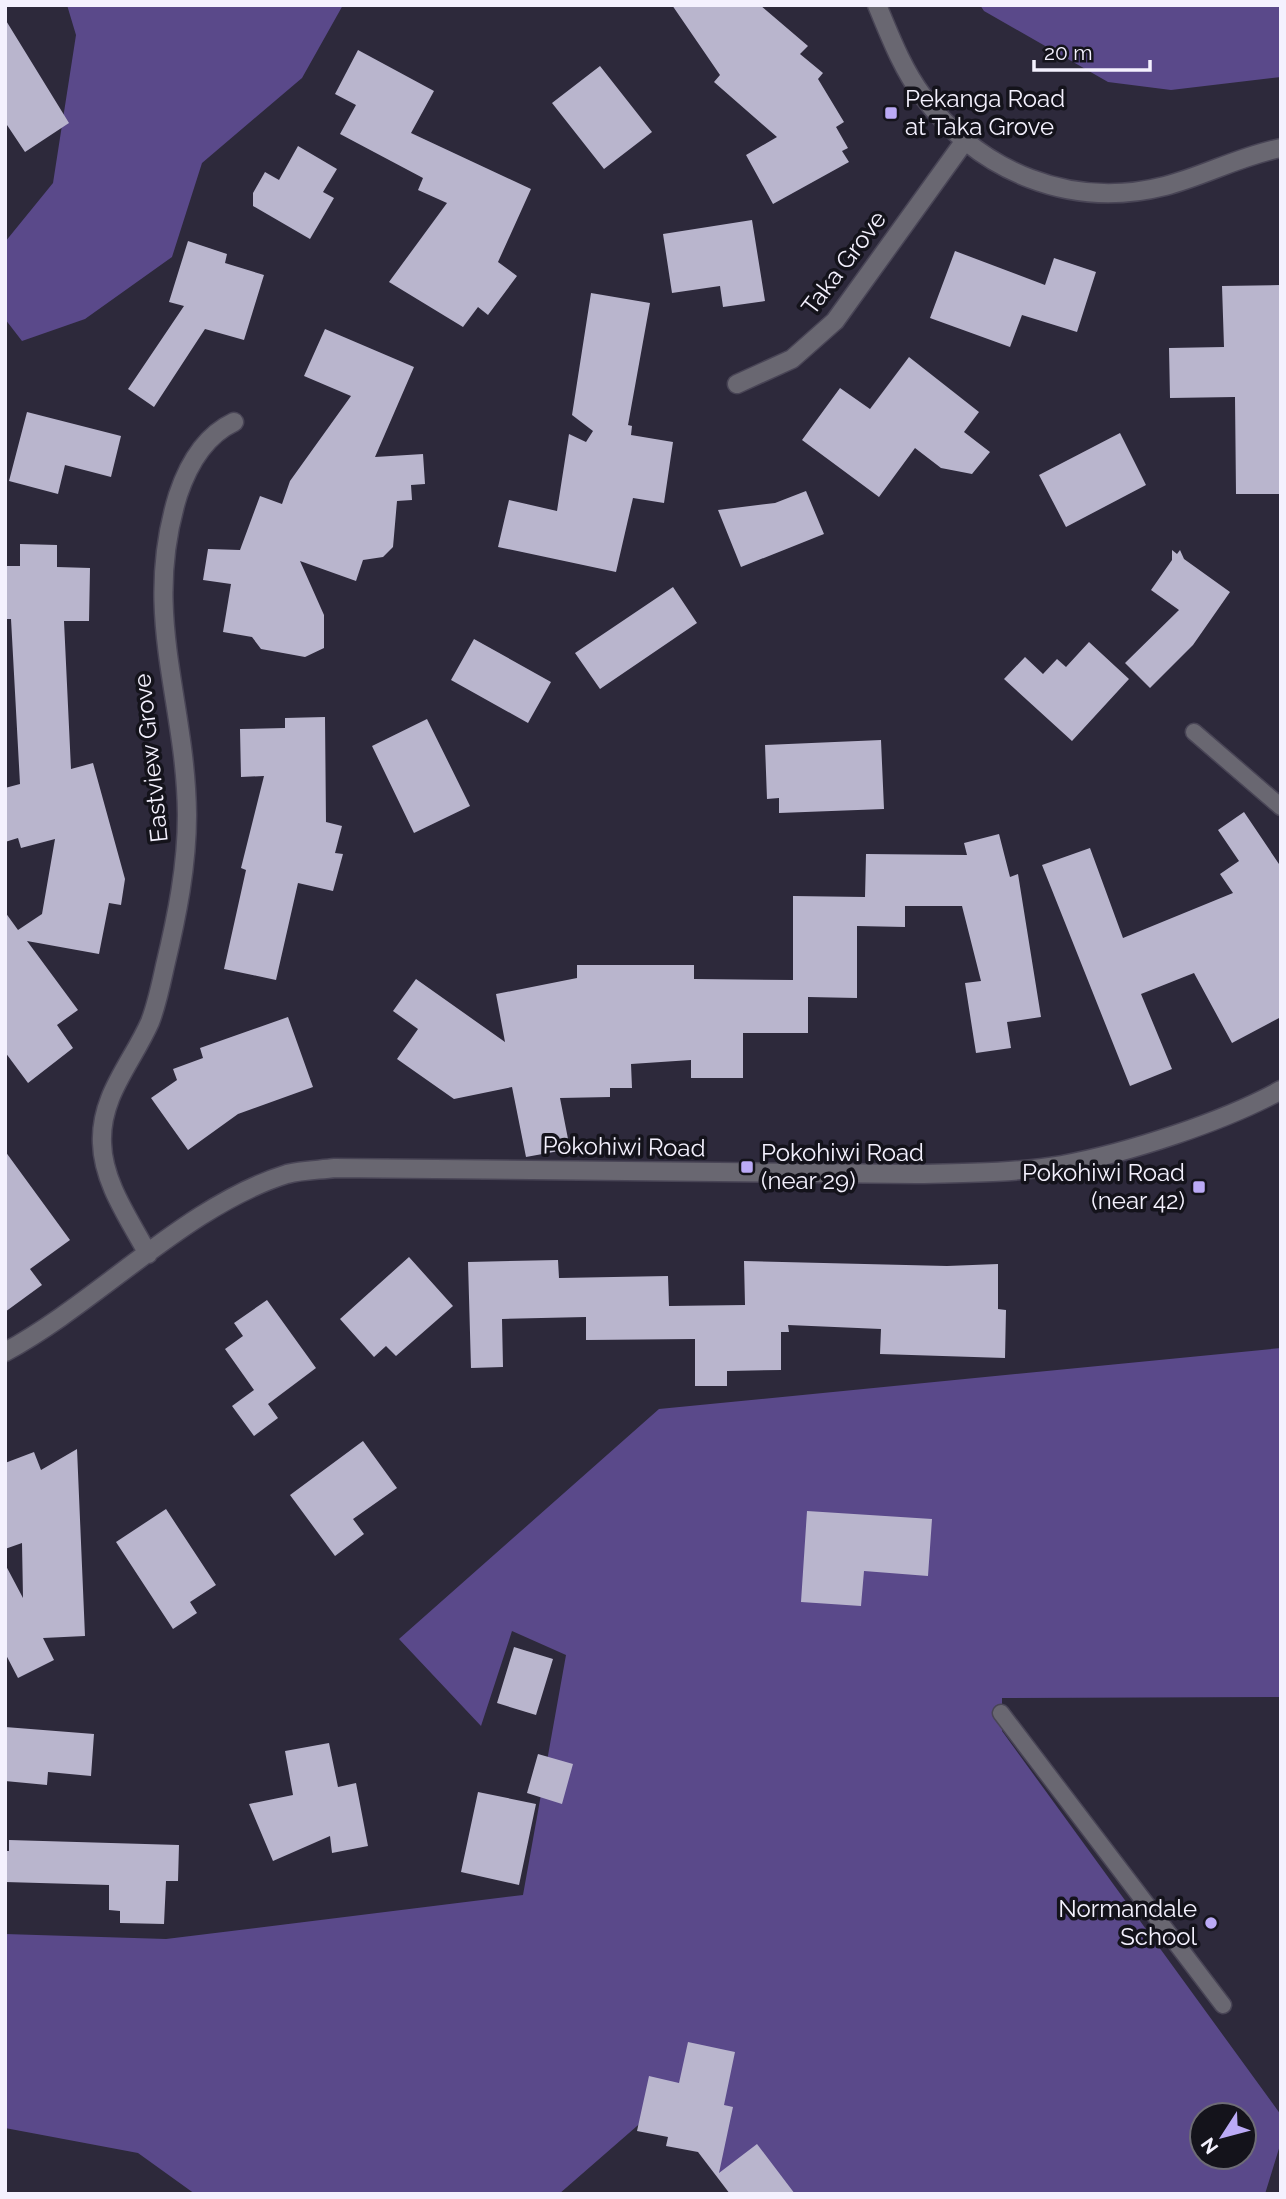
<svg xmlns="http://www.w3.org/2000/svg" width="1286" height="2199" viewBox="0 0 1286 2199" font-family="Raleway,sans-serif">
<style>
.forest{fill:#5a498a;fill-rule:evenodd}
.building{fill:#b9b5cd}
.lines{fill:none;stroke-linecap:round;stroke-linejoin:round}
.lane-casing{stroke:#494556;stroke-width:19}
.street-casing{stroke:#494556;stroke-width:21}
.lane{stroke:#696771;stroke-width:16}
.street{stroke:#696771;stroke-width:18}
.poi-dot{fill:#bbaaf6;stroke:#14131b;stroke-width:2.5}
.labels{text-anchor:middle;stroke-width:7;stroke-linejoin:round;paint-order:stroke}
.poi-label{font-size:24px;fill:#f4f1fe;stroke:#14131b;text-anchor:start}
.street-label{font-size:24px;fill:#f4f1fe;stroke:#14131b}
</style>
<rect width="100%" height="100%" fill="#2d293b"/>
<path class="forest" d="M 67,5 L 343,5 L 302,78 L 202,163 L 172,257 L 85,319 L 22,341 L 5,319 L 5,242 L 53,183 L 76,35 Z
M 980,5 L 1281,5 L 1281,77 L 1171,90 L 1108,82 L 984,11 Z
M 1281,1348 L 1281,1697 L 1002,1698 L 1002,1731 L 1281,2115 L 1281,2142 L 1265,2194 L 736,2194 L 660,2106 L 559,2194 L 195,2194 L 138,2153 L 5,2128 L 5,1934 L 166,1939 L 523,1895 L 566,1655 L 512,1631 L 481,1726 L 399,1639 L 659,1409 ZM 1202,2115 L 1244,2115 L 1244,2157 L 1202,2157 Z"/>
<path class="building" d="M 672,5 L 760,5 L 808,46 L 800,54 L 823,73 L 818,79 L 844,122 L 836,127 L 848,148 L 842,151 L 849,162 L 773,204 L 746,155 L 777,137 L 714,82 L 720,75 Z
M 5,19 L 69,123 L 25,152 L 5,122 Z
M 358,50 L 434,91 L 411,133 L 531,189 L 498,262 L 517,276 L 488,315 L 478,307 L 463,327 L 389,282 L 447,203 L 418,190 L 423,178 L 340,134 L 356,105 L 335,94 Z
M 600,66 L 652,132 L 604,169 L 552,103 Z
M 298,146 L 337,169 L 323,192 L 334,198 L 310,239 L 253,206 L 253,193 L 265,172 L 279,180 Z
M 752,220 L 765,301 L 723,307 L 720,286 L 672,293 L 663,234 Z
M 188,241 L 227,254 L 225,263 L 264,275 L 244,340 L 205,329 L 154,407 L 128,389 L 184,306 L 169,302 Z
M 955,251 L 1045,285 L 1054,258 L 1096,272 L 1077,332 L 1022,315 L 1010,347 L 930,318 Z
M 1281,285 L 1281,494 L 1236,494 L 1235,397 L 1170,398 L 1169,348 L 1224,347 L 1222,286 Z
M 591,293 L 650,303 L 628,425 L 632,426 L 631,435 L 673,442 L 664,503 L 633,498 L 616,572 L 498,547 L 509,500 L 557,511 L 569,434 L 586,442 L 593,431 L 572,415 Z
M 325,329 L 414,367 L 375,457 L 423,454 L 425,484 L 411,485 L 412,500 L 397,501 L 393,547 L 383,557 L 363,560 L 356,581 L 300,561 L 324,615 L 324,648 L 305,657 L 261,649 L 252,637 L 223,632 L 231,584 L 203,580 L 208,549 L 240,550 L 260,496 L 282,504 L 290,481 L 351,396 L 304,376 Z
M 909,357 L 979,412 L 964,432 L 990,452 L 972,474 L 941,468 L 915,448 L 879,497 L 802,440 L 840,388 L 870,409 Z
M 27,412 L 121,436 L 111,477 L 65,465 L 58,494 L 9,481 Z
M 1120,433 L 1146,485 L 1066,527 L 1039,475 Z
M 806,491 L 824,534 L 741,567 L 718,510 L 775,503 Z
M 20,544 L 57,545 L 57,567 L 90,568 L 89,621 L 64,621 L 71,769 L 93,763 L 125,879 L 121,905 L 109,903 L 99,954 L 27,941 L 78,1010 L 57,1025 L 73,1048 L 28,1083 L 5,1052 L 5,912 L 18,930 L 42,914 L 55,839 L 21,848 L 18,838 L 5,842 L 5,788 L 20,784 L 11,619 L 5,619 L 5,566 L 20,566 Z
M 1172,550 L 1177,554 L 1180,550 L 1184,559 L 1230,592 L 1193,645 L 1150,688 L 1125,663 L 1179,610 L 1151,590 L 1172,560 Z
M 673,587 L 697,623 L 600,689 L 575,653 Z
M 474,639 L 551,682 L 528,723 L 451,680 Z
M 1089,642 L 1129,679 L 1072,741 L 1004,679 L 1025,657 L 1043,674 L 1057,659 L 1066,667 Z
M 325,717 L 326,822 L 342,826 L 335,853 L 343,854 L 333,891 L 298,883 L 276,980 L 224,969 L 246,870 L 241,868 L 264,776 L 241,777 L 240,729 L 285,728 L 285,718 Z
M 427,719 L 470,806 L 414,833 L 372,746 Z
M 881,740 L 884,809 L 779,813 L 779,798 L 767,799 L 765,745 Z
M 1244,812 L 1281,867 L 1281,1017 L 1232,1043 L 1194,973 L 1141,994 L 1172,1069 L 1130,1086 L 1042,865 L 1090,848 L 1123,938 L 1233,893 L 1220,874 L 1239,861 L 1218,830 Z
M 999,834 L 1010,877 L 1018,874 L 1041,1017 L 1007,1022 L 1011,1048 L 976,1053 L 965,983 L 981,981 L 962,906 L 905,906 L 905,927 L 857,926 L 857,998 L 808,997 L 808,1033 L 743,1033 L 743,1078 L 691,1078 L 691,1060 L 631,1064 L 632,1088 L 610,1088 L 610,1097 L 560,1098 L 570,1149 L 526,1157 L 512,1087 L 454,1099 L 397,1059 L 418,1029 L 393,1011 L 416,979 L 505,1042 L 496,994 L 577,978 L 577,965 L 694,965 L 694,979 L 793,980 L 793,896 L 865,897 L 866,854 L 967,855 L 964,843 Z
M 288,1017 L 313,1087 L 238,1114 L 188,1150 L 151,1098 L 177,1080 L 173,1069 L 203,1058 L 200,1048 Z
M 5,1151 L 70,1240 L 30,1269 L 42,1285 L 5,1312 Z
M 409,1257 L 453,1306 L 396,1356 L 386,1346 L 374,1357 L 340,1319 Z
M 558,1260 L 559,1278 L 668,1276 L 669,1306 L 745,1305 L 744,1261 L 947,1266 L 998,1264 L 998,1309 L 1006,1310 L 1005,1358 L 880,1354 L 881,1329 L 788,1325 L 789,1332 L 781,1332 L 781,1370 L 727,1371 L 727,1386 L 695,1386 L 695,1339 L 586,1340 L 586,1317 L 502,1319 L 503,1367 L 471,1368 L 468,1262 Z
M 267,1300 L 316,1368 L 268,1404 L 278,1418 L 254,1436 L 232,1406 L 254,1390 L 225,1349 L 243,1336 L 234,1323 Z
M 363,1441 L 397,1488 L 353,1519 L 364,1534 L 335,1556 L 290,1495 Z
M 77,1449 L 85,1636 L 43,1638 L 54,1660 L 18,1678 L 5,1653 L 5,1564 L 23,1598 L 22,1543 L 5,1549 L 5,1463 L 34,1452 L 41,1470 Z
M 166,1509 L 216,1585 L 190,1602 L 197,1613 L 173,1629 L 116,1542 Z
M 807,1511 L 932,1519 L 928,1576 L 864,1571 L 861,1606 L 801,1602 Z
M 514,1647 L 553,1659 L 536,1715 L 497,1703 Z
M 5,1727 L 94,1734 L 91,1776 L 48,1772 L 47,1785 L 5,1781 Z
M 329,1743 L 338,1787 L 356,1783 L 368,1846 L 332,1853 L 330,1836 L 273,1861 L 249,1804 L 293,1795 L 285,1751 Z
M 538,1754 L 573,1764 L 562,1804 L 527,1793 Z
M 478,1792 L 536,1804 L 519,1885 L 461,1872 Z
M 9,1840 L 179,1845 L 178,1881 L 166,1881 L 164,1924 L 120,1923 L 120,1911 L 109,1910 L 109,1885 L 5,1882 L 5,1851 L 9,1851 Z
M 688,2042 L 735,2052 L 724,2105 L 733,2107 L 719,2173 L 757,2144 L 795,2194 L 730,2194 L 698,2152 L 666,2146 L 668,2137 L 637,2131 L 649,2076 L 679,2083 Z"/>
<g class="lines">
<g class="lane-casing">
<path id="lane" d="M 1194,732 L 1281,807
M 1001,1713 L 1223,2005"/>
</g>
<g class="street-casing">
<path id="street" d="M 877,5 C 890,36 902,68 922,95 C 979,172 1071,210 1165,186 C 1204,176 1240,156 1281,148
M 737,384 L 792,359 L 835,321 L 964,142
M 148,1254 C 130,1220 103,1183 102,1143 C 100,1096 132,1063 150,1022 C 157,1004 161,984 165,966 C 177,916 187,866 187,815 C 186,699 141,615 178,495 C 188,465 204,436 234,422
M 5,1352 C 98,1302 187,1205 287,1174 C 302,1170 320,1170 335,1168 L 917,1174 C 965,1173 1015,1173 1062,1165 C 1127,1153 1223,1122 1281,1090"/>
</g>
<use href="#lane" class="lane"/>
<use href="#street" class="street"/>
</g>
<g class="poi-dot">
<rect x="884" y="106" width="14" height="14" rx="3.5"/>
<rect x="740" y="1160" width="14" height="14" rx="3.5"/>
<rect x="1192" y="1180" width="14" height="14" rx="3.5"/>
<circle cx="1211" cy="1923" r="7"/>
</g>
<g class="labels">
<g class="poi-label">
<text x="905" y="107">Pekanga Road<tspan x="905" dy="28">at Taka Grove</tspan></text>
<text x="761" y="1161">Pokohiwi Road<tspan x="761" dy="28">(near 29)</tspan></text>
<text x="1185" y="1181" text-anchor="end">Pokohiwi Road<tspan x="1185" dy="28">(near 42)</tspan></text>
<text x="1197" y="1917" text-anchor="end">Normandale<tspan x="1197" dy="28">School</tspan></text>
</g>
<g class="street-label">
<text transform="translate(844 263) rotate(-53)" y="8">Taka Grove</text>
<text transform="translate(151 758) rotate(-96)" y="8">Eastview Grove</text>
<text transform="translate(624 1147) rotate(1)" y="8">Pokohiwi Road</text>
</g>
</g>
<rect width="1286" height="2199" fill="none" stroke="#f4f1fe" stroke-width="14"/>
<g transform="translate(1223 2136) rotate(234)"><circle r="33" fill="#14131b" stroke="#6e6c76" stroke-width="2"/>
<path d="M0-5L12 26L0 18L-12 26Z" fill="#bbaaf6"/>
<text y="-10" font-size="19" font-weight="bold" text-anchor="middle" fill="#f4f1fe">N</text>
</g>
<path d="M1034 60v10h116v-10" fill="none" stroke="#f4f1fe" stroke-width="3.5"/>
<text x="1044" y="60" font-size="21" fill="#f4f1fe" stroke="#14131b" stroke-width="5" paint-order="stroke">20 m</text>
</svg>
